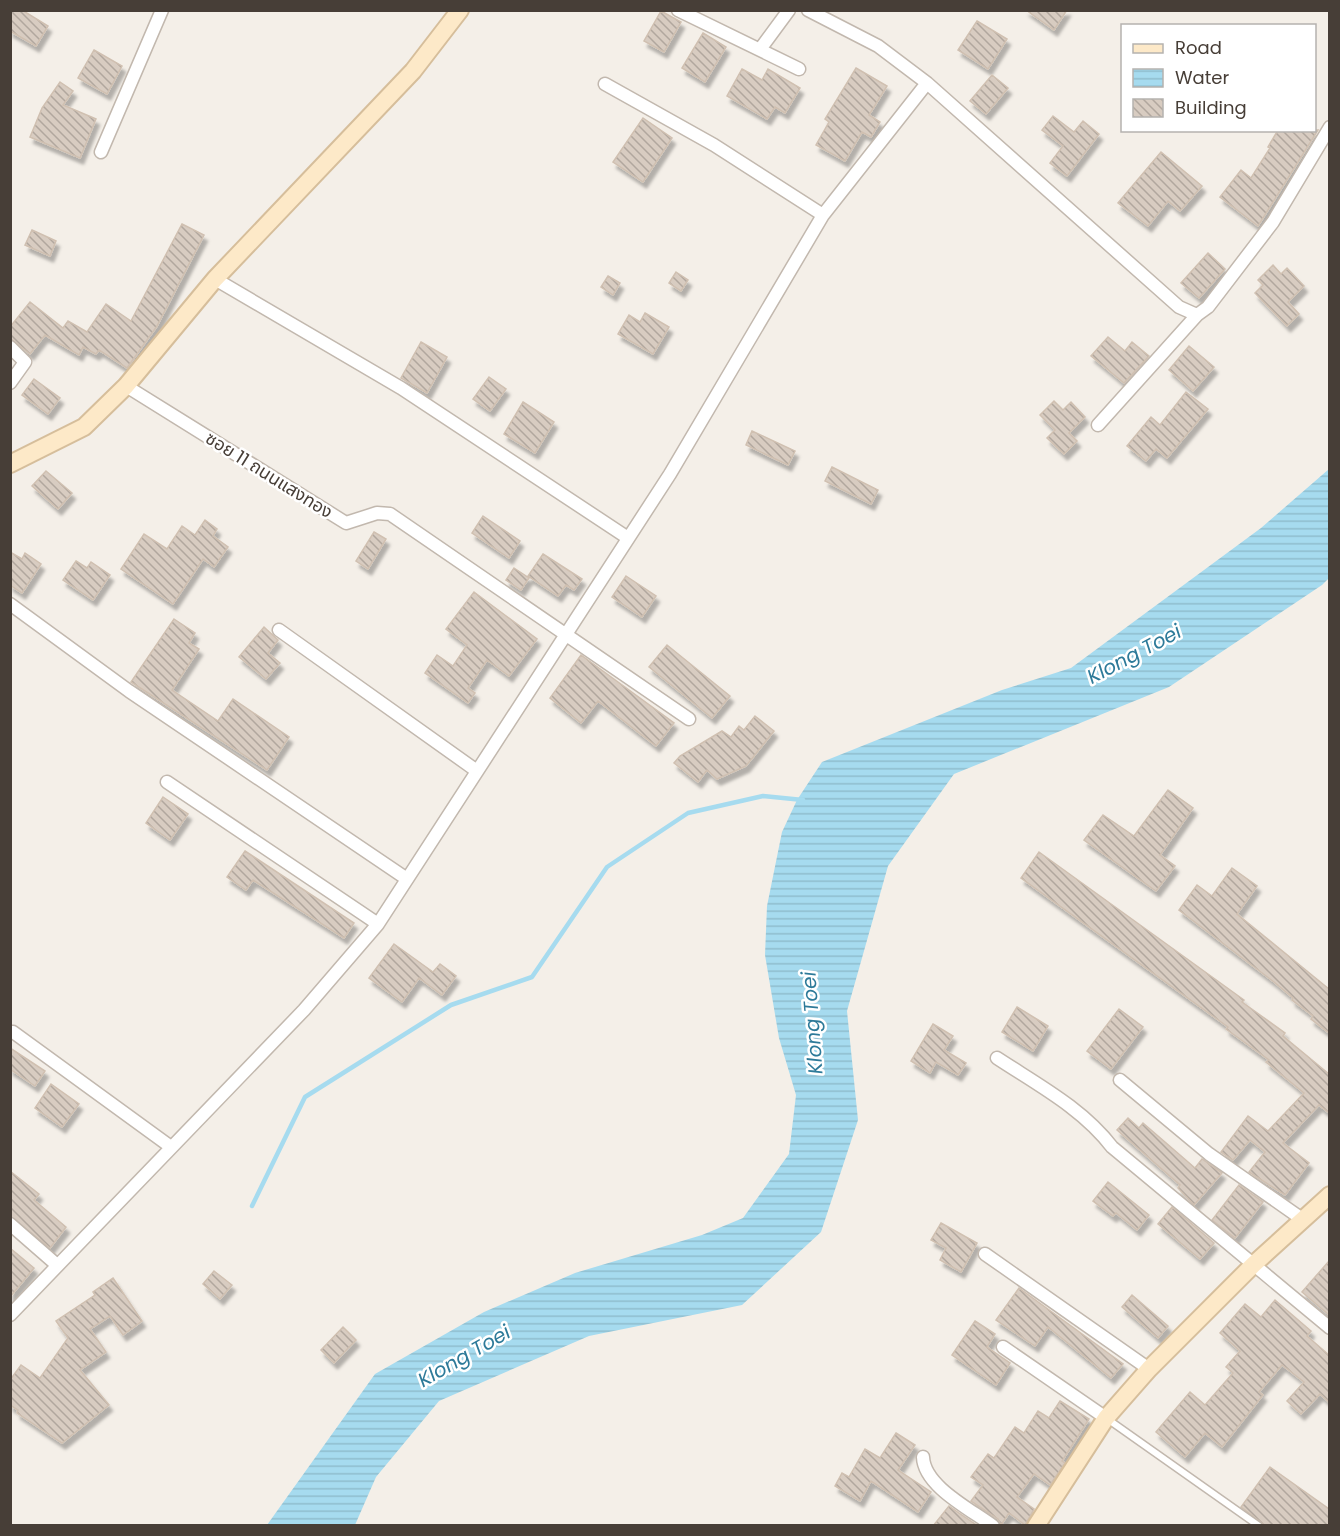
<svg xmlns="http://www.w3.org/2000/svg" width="1340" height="1536" viewBox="0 0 1340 1536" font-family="Poppins,'Noto Sans Thai',sans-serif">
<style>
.water{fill:url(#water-rules)}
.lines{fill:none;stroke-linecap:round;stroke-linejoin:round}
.stream{stroke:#a6dbef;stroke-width:4.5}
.building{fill:url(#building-back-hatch);stroke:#d0c0b1;stroke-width:1.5;filter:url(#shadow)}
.lane-casing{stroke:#c2b8ae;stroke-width:9}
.street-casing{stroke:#c2b8ae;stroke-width:15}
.secondary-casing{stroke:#d6be9b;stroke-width:20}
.lane{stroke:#fff;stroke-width:6}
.street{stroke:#fff;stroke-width:12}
.secondary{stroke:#fde9c8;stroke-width:16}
.labels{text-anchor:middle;stroke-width:5;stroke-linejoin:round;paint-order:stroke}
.street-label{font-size:18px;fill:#473e37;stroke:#fff}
.water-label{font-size:20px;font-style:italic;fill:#2d7a99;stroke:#fff}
</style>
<defs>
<pattern id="water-rules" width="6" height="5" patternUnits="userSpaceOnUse" patternTransform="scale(1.5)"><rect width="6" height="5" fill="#a6dbef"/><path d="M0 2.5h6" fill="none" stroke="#90bdce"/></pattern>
<pattern id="building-back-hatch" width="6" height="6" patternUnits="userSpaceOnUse" patternTransform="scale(1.5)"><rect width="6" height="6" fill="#d8ccc1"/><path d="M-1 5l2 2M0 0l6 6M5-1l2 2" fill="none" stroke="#b1a79e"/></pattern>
<filter id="shadow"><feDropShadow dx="3.5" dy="6" stdDeviation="1.5" flood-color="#0004"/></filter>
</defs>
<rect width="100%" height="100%" fill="#f4efe8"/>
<path class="water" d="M 1329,469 L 1329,578 L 1322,585 L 1169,687 L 954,774 L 888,866 L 847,1011 L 858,1120 L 821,1232 L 742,1305 L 589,1336 L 439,1401 L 376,1477 L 355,1525 L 267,1525 L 375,1374 L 484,1312 L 575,1273 L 702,1235 L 743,1218 L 789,1154 L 796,1095 L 779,1038 L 765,955 L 767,906 L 782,832 L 797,800 L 822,762 L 1002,690 L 1071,668 L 1261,528 Z"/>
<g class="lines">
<path class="stream" d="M 252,1206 L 305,1097 L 451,1005 L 532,977 L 607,867 L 688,813 L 763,796 L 803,800"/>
</g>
<path class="building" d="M 10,10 L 22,10 L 48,26 L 36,46 L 10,31 Z
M 1026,10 L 1067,10 L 1054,30 Z
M 661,11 L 681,22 L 664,52 L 644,41 Z
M 977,21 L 1007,39 L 988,69 L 958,50 Z
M 703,33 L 726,47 L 705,82 L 682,68 Z
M 94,50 L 122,66 L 107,94 L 78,78 Z
M 856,68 L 887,86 L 869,115 L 880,122 L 871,137 L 862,132 L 845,161 L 816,145 L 829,122 L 825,119 Z
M 742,69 L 762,80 L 768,69 L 800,88 L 785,113 L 775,107 L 767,119 L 727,96 Z
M 992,75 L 1008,88 L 986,114 L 970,101 Z
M 60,82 L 73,91 L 63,105 L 96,119 L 80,158 L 30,137 L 42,108 Z
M 1053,116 L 1074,132 L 1083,121 L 1099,134 L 1067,176 L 1050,163 L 1063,146 L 1042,130 Z
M 643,118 L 672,138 L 643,182 L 613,162 Z
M 1278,130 L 1318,130 L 1258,226 L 1220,197 L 1241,170 L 1251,178 L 1270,148 L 1268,147 Z
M 1161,152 L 1202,186 L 1180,211 L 1168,201 L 1148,226 L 1118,203 Z
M 182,224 L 204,235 L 157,326 L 127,368 L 99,350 L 96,354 L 83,347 L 79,355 L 45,335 L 30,354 L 10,338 L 10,327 L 30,302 L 63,328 L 68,321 L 87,332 L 106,304 L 131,321 Z
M 32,230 L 56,241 L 50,256 L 25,245 Z
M 1208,253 L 1225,269 L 1199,298 L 1181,283 Z
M 1273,265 L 1281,274 L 1287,268 L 1304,286 L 1288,302 L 1299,314 L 1287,326 L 1255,293 L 1263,285 L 1258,280 Z
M 676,272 L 688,280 L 681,291 L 669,283 Z
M 608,276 L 620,283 L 613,295 L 601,287 Z
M 645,313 L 669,327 L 653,354 L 618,334 L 629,315 L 640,322 Z
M 1108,337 L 1125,351 L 1132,342 L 1149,356 L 1124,383 L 1091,356 Z
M 421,342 L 447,357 L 427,393 L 401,378 Z
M 1189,346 L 1214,367 L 1193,391 L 1169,370 Z
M 489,377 L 506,389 L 490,411 L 473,399 Z
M 34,379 L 60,398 L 48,414 L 22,395 Z
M 1186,392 L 1208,409 L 1167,458 L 1156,449 L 1146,461 L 1127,446 L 1151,417 L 1160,425 Z
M 1054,401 L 1063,410 L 1071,402 L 1085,417 L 1069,433 L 1077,441 L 1064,454 L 1047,438 L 1055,430 L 1040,415 Z
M 523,402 L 554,422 L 535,453 L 504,434 Z
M 752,431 L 795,451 L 788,465 L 746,445 Z
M 832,467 L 878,490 L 871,504 L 825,481 Z
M 46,471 L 72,493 L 58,509 L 32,486 Z
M 483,516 L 520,541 L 509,558 L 472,533 Z
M 205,520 L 217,529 L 213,536 L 228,547 L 214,567 L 203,559 L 173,604 L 121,569 L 144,534 L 167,549 L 182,526 L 195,535 Z
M 374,532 L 386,539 L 368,569 L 356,561 Z
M 10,552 L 22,559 L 25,553 L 41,564 L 22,593 L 10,585 Z
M 543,554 L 582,579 L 574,590 L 566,585 L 558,596 L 528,576 Z
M 76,561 L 87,568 L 91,562 L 110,575 L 93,600 L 63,580 Z
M 514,568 L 529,578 L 521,590 L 506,580 Z
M 626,576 L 656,596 L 642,617 L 612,597 Z
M 474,592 L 537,639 L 509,676 L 487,660 L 468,688 L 475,693 L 468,703 L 425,673 L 437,655 L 453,666 L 467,645 L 446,629 Z
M 174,619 L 195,633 L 189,643 L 199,649 L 172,690 L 218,721 L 233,699 L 289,737 L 267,770 L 131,682 Z
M 264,627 L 278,640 L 268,653 L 280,663 L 266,679 L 239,657 Z
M 667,645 L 730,696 L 712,718 L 649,667 Z
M 581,655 L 674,723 L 656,746 L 598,701 L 581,723 L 550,698 Z
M 755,716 L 774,731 L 746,766 L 717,779 L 707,770 L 698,782 L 674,763 L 680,756 L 722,731 L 731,737 L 739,726 L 744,730 Z
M 1168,790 L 1193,808 L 1160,855 L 1175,866 L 1156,891 L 1084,840 L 1103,815 L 1134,836 Z
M 163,797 L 188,814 L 170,840 L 146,823 Z
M 245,851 L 354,923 L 344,938 L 253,880 L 246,890 L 227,877 Z
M 1039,852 L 1244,1000 L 1242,1002 L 1285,1033 L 1283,1036 L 1329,1074 L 1329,1113 L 1319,1105 L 1283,1143 L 1309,1163 L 1285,1195 L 1249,1172 L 1265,1152 L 1250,1140 L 1233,1160 L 1221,1152 L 1248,1116 L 1268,1131 L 1304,1093 L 1266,1062 L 1269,1060 L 1226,1029 L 1228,1027 L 1021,878 Z
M 1232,868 L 1257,886 L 1237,914 L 1329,989 L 1329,1033 L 1311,1019 L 1313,1016 L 1292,1000 L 1293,998 L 1274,982 L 1179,910 L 1197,885 L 1212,896 Z
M 394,944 L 433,972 L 440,964 L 456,976 L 442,995 L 419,978 L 402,1002 L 369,978 Z
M 1017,1007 L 1048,1026 L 1033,1051 L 1002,1032 Z
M 1119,1009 L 1143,1027 L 1111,1069 L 1087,1051 Z
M 933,1024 L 953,1036 L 944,1050 L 966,1063 L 958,1075 L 936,1062 L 930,1073 L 911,1061 Z
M 10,1048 L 45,1071 L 35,1086 L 10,1069 Z
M 51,1084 L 79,1104 L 62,1127 L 35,1108 Z
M 1128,1118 L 1139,1128 L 1143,1123 L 1195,1168 L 1202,1159 L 1222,1173 L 1194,1205 L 1178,1188 L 1180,1185 L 1117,1130 Z
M 10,1171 L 39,1194 L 34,1200 L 66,1227 L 50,1248 L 10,1216 Z
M 1108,1182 L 1149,1215 L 1137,1230 L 1116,1213 L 1113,1216 L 1093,1201 Z
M 1239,1185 L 1263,1202 L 1235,1238 L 1212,1220 Z
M 1172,1207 L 1214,1243 L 1200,1259 L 1158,1224 Z
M 941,1223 L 977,1243 L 961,1272 L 940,1260 L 946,1248 L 931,1240 Z
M 10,1248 L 34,1268 L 10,1297 Z
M 1329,1261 L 1329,1315 L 1302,1292 Z
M 214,1271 L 232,1285 L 220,1299 L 203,1284 Z
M 113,1278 L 142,1321 L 123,1335 L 110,1316 L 90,1329 L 106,1352 L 80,1370 L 109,1405 L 62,1443 L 17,1413 L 18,1410 L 10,1405 L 10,1380 L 21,1365 L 40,1378 L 68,1338 L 56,1321 L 95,1295 L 93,1292 Z
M 1019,1288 L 1123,1364 L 1111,1378 L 1048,1327 L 1035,1346 L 996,1320 Z
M 1132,1295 L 1168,1326 L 1158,1338 L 1122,1307 Z
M 1275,1300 L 1311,1331 L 1307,1336 L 1329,1355 L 1329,1402 L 1320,1394 L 1301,1414 L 1287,1401 L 1304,1382 L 1282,1365 L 1259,1392 L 1263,1395 L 1222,1447 L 1205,1433 L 1185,1457 L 1156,1432 L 1190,1392 L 1205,1405 L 1233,1373 L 1226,1367 L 1240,1351 L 1220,1333 L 1245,1304 L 1261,1317 Z
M 975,1321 L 995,1334 L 987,1347 L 1010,1363 L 996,1385 L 952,1355 Z
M 343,1327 L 356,1340 L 334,1363 L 321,1350 Z
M 1060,1401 L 1089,1419 L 1062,1461 L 1065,1463 L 1050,1485 L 1034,1474 L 1017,1497 L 1034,1509 L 1025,1525 L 1009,1513 L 1001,1525 L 998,1519 L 971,1501 L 983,1485 L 971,1477 L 988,1454 L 994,1458 L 1015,1427 L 1024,1433 L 1038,1411 L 1049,1418 Z
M 896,1433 L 915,1445 L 898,1470 L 931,1492 L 918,1512 L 871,1481 L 860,1501 L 835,1486 L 842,1473 L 849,1477 L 865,1449 L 880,1458 Z
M 1270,1467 L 1329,1509 L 1329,1526 L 1266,1526 L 1241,1507 Z
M 949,1506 L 956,1511 L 978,1526 L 933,1526 Z"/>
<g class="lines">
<g class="lane-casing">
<path id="lane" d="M 1106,1418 L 1259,1526"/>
</g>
<g class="street-casing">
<path id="street" d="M 678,10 L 799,69
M 808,10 L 878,46 L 927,83 L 1179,307 L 1197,315 L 1208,307 L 1273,222 L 1330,127
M 761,48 L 789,10
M 605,84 L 714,145 L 823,215
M 101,152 L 162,10
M 215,279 L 401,388 L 628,538
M 10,347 L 25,362 L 10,383
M 126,386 L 346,523 L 377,513 L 390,514 L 689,719
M 1098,425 L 1197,315
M 10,604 L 129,691 L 407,879
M 279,630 L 477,771
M 167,782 L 378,924
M 13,1032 L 171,1147
M 997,1058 C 1038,1085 1082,1108 1112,1147 L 1330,1328
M 1120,1080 L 1209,1154 L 1302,1219
M 10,1224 L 57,1265
M 985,1254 L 1149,1369
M 10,1315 L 304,1010 L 378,924 L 670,474 L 823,215 L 927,83
M 1003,1347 L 1106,1418
M 923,1457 C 924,1486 970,1509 993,1526"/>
</g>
<g class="secondary-casing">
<path id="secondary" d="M 10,464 L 84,427 L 126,386 L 215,279 L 413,71 L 460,10
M 1036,1526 L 1106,1418 L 1149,1369 L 1253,1265 L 1330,1195"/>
</g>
<use href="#lane" class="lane"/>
<use href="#street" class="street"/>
<use href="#secondary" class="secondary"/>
</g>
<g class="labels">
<g class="street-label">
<text transform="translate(269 475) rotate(32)" y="6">ซอย 11 ถนนแสงทอง</text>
</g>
<g class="water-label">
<text transform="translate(1134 654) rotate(-28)" y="7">Klong Toei</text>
<text transform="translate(812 1023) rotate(-94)" y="7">Klong Toei</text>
<text transform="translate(464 1356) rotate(-30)" y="7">Klong Toei</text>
</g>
</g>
<rect width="1340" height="1536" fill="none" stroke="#473e37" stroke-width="24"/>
<rect x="1121" y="24" width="195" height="108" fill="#ffffff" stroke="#b5b2af" stroke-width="1.5"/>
<rect x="1133" y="44" width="30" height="9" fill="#fde9c8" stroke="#b5b2af" stroke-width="1.5"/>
<text x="1175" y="54" font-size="18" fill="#473e37">Road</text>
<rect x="1133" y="69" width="30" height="18" fill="url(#water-rules)" stroke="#b5b2af" stroke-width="1.5"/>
<text x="1175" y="84" font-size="18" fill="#473e37">Water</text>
<rect x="1133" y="99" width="30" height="18" fill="url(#building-back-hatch)" stroke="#b5b2af" stroke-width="1.5"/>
<text x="1175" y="114" font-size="18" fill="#473e37">Building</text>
</svg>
